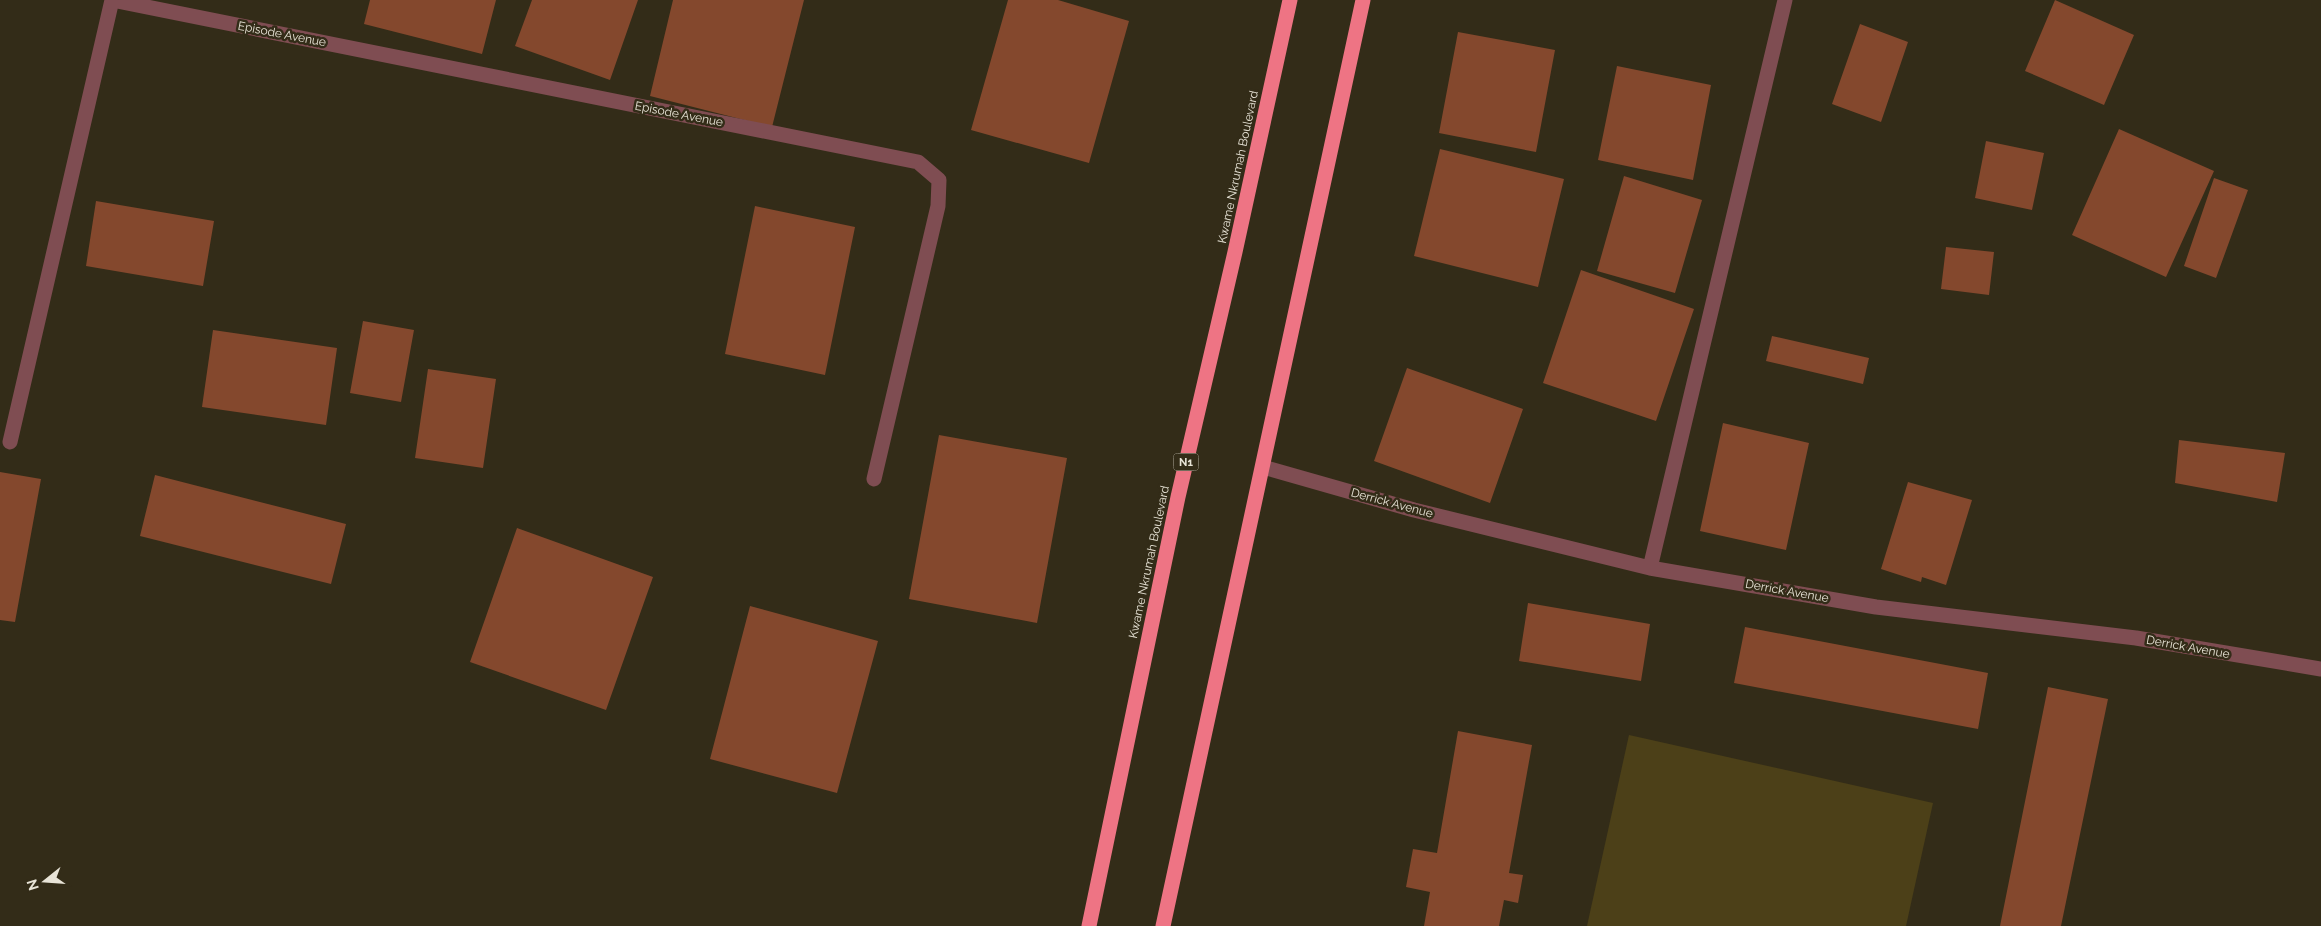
<svg xmlns="http://www.w3.org/2000/svg" width="2321" height="926" viewBox="0 0 2321 926" font-family="Raleway,sans-serif">
<style>
.green{fill:#4c4018}
.building{fill:#84482d}
.lines{fill:none;stroke-linecap:round;stroke-linejoin:round}
.minor{stroke:#7f4d52;stroke-width:15}
.highway{stroke:#ee7484;stroke-width:15}
.labels{text-anchor:middle;stroke-width:5;stroke-linejoin:round;paint-order:stroke}
.shield{fill:#332c18;stroke:#b2ad9e;stroke-width:1}
.shield-label{font-size:11px;font-weight:bold;fill:#e8e4d7}
.street-label{font-size:12px;fill:#e8e4d7;stroke:#332c18}
</style>
<rect width="100%" height="100%" fill="#332c18"/>
<path class="green" d="M 1629,735 L 1933,803 L 1906,926 L 1587,926 Z"/>
<path class="building" d="M 370,0 L 496,0 L 482,54 L 364,24 Z
M 532,0 L 638,0 L 610,80 L 515,46 Z
M 673,0 L 804,0 L 772,127 L 650,96 Z
M 1008,0 L 1058,0 L 1129,21 L 1089,163 L 971,130 Z
M 2055,0 L 2134,35 L 2104,105 L 2025,71 Z
M 1860,24 L 1908,42 L 1881,122 L 1832,104 Z
M 1458,32 L 1555,50 L 1536,152 L 1439,133 Z
M 1617,66 L 1711,85 L 1693,180 L 1598,160 Z
M 2119,129 L 2214,171 L 2166,277 L 2072,235 Z
M 1986,141 L 2044,153 L 2032,210 L 1975,198 Z
M 1440,149 L 1564,179 L 1538,287 L 1414,256 Z
M 1624,176 L 1702,200 L 1675,293 L 1597,271 Z
M 2214,178 L 2248,190 L 2216,278 L 2184,266 Z
M 96,201 L 214,221 L 203,286 L 86,266 Z
M 755,206 L 855,227 L 825,375 L 725,354 Z
M 1946,247 L 1994,252 L 1989,295 L 1941,289 Z
M 1581,270 L 1694,309 L 1656,421 L 1543,383 Z
M 363,321 L 414,330 L 401,402 L 350,393 Z
M 213,330 L 337,348 L 326,425 L 202,407 Z
M 1772,336 L 1869,358 L 1863,384 L 1766,361 Z
M 1407,368 L 1523,409 L 1490,503 L 1374,461 Z
M 428,369 L 496,379 L 483,468 L 415,458 Z
M 1723,423 L 1809,443 L 1786,550 L 1700,531 Z
M 939,435 L 1067,458 L 1037,623 L 909,599 Z
M 2179,440 L 2285,453 L 2277,502 L 2175,483 Z
M 0,472 L 41,479 L 15,622 L 0,620 Z
M 155,475 L 346,524 L 331,584 L 140,536 Z
M 1908,482 L 1972,500 L 1946,585 L 1922,577 L 1921,582 L 1881,569 Z
M 517,528 L 653,577 L 606,710 L 470,662 Z
M 1528,603 L 1650,624 L 1641,681 L 1519,661 Z
M 750,606 L 878,641 L 837,793 L 710,759 Z
M 1745,627 L 1988,673 L 1978,729 L 1734,683 Z
M 2048,687 L 2108,699 L 2061,926 L 2000,926 Z
M 1458,731 L 1532,745 L 1509,873 L 1523,875 L 1518,903 L 1504,900 L 1499,926 L 1424,926 L 1430,892 L 1406,887 L 1413,849 L 1437,853 Z"/>
<g class="lines">
<path class="minor" d="M 112,0 L 918,162 L 939,180 L 938,206 L 874,479
M 10,442 L 112,0
M 1263,467 L 1414,510 L 1650,568 L 1876,607 L 2136,638 L 2321,669
M 1650,568 L 1785,0"/>
<path class="highway" d="M 1089,926 L 1178,497 L 1235,252 L 1290,0
M 1163,926 L 1363,0"/>
</g>
<g class="labels">
<rect class="shield" x="1173.5" y="453.5" width="25" height="17" rx="4"/>
<g class="shield-label">
<text x="1186" y="466">N1</text>
</g>
<g class="street-label">
<text transform="translate(282 34) rotate(11)" y="4">Episode Avenue</text>
<text transform="translate(679 114) rotate(11)" y="4">Episode Avenue</text>
<text transform="translate(1238 167) rotate(-78)" y="4">Kwame Nkrumah Boulevard</text>
<text transform="translate(1392 503) rotate(15)" y="4">Derrick Avenue</text>
<text transform="translate(1149 562) rotate(-78)" y="4">Kwame Nkrumah Boulevard</text>
<text transform="translate(1787 591) rotate(10)" y="4">Derrick Avenue</text>
<text transform="translate(2188 647) rotate(10)" y="4">Derrick Avenue</text>
</g>
</g>
<g transform="translate(45 881) rotate(253)" stroke="#332c18" stroke-width="4" paint-order="stroke">
<path d="M0-4L9 19L0 12L-9 19Z" fill="#e8e4d7"/>
<text y="-8" font-size="14" font-weight="bold" text-anchor="middle" fill="#e8e4d7">N</text>
</g>
</svg>
